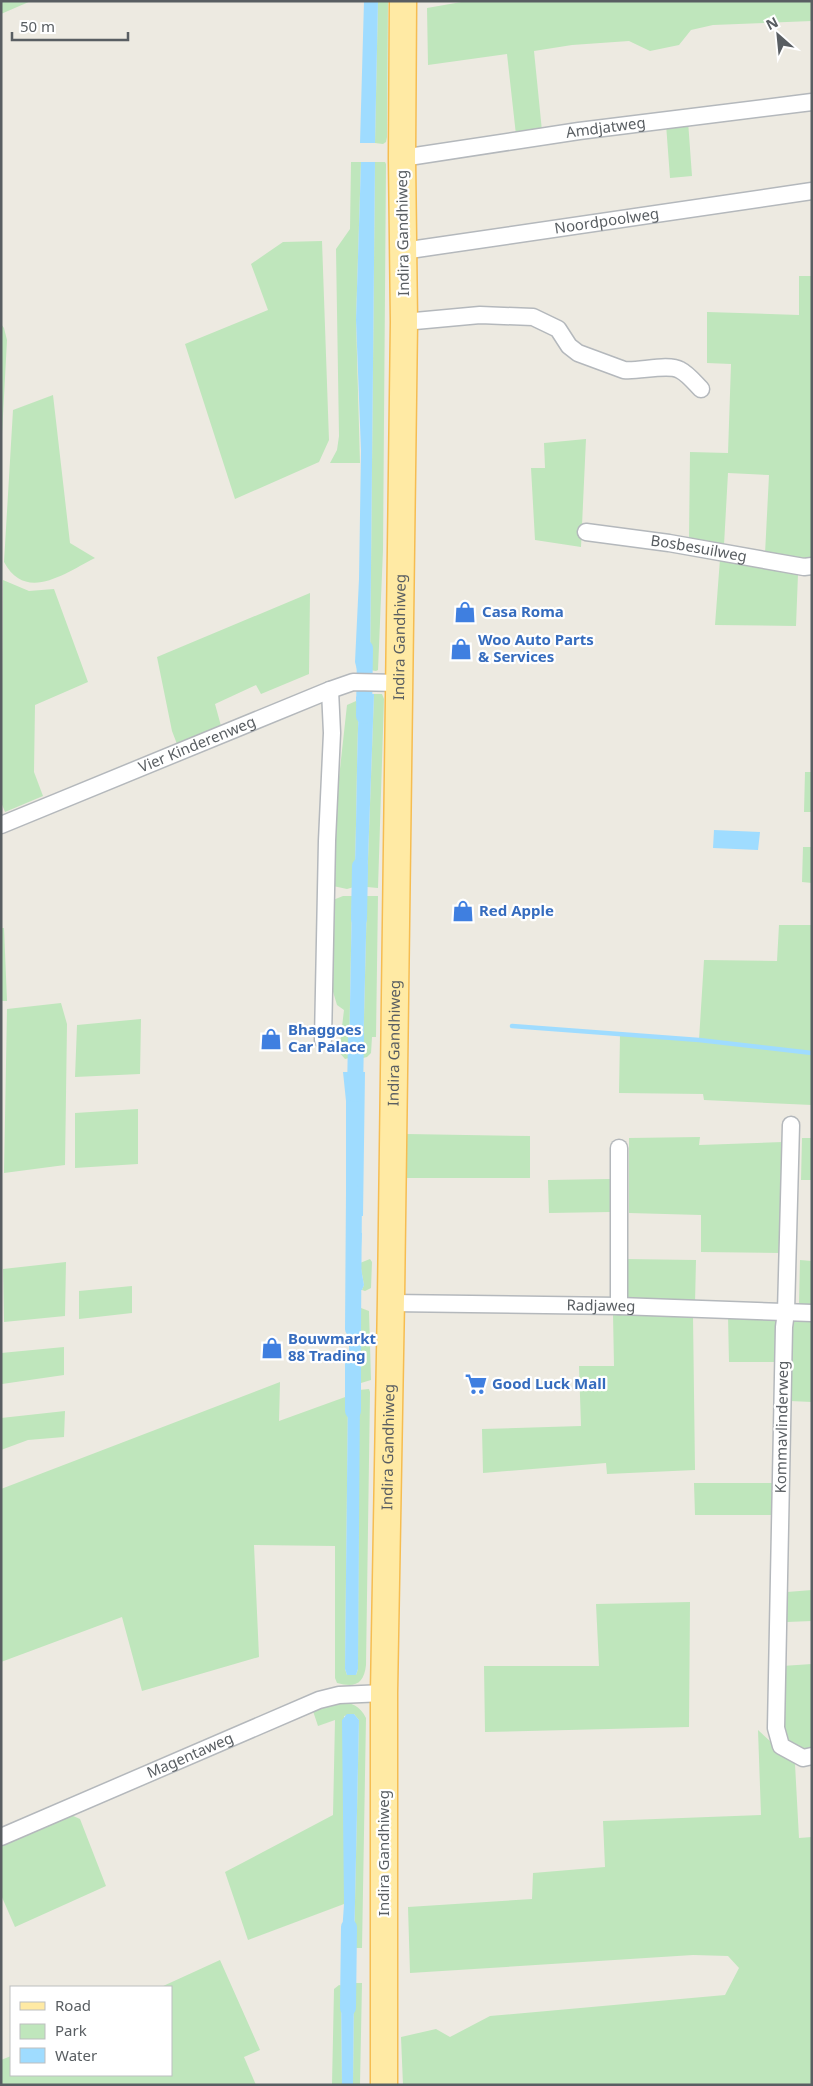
<svg xmlns="http://www.w3.org/2000/svg" width="813" height="2086" viewBox="0 0 813 2086" font-family="'Noto Sans',sans-serif">
<style>
.green{fill:#bfe6bc}
.water{fill:#9fdcff}
.lines{fill:none;stroke-linecap:round;stroke-linejoin:round}
.stream{stroke:#9fdcff;stroke-width:4.5}
.canal{stroke:#9fdcff;stroke-width:16}
.minor-casing{stroke:#b4b8bc;stroke-width:19}
.primary-casing{stroke:#f6bd51;stroke-width:29}
.minor{stroke:#fff;stroke-width:16}
.primary{stroke:#ffeaa4;stroke-width:26}
.labels{text-anchor:middle;stroke-width:4.5;stroke-linejoin:round;paint-order:stroke}
.street-label{font-size:15px;fill:#595e62;stroke:#fff}
.shop-label{font-size:15px;font-weight:bold;fill:#366cbe;stroke:#fff;text-anchor:start}
</style>
<rect width="100%" height="100%" fill="#edeae1"/>
<path class="green" d="M 1,1 L 31,1 L 1,14 Z
M 378,1 L 388,1 L 387,137 L 386,142 L 383,144 L 375,143 Z
M 467,1 L 812,1 L 812,21 L 713,25 L 691,30 L 679,45 L 650,51 L 629,41 L 572,45 L 534,51 L 542,131 L 516,135 L 507,54 L 428,65 L 427,8 Z
M 688,121 L 692,176 L 670,178 L 666,124 Z
M 351,162 L 361,162 L 356,320 L 360,463 L 330,463 L 337,450 L 339,436 L 336,249 L 350,229 Z
M 375,162 L 385,162 L 386,164 L 383,550 L 378,670 L 376,671 L 370,670 Z
M 322,241 L 329,440 L 319,462 L 235,499 L 185,344 L 268,310 L 251,264 L 283,242 Z
M 799,276 L 812,276 L 812,560 L 801,561 L 765,554 L 769,475 L 728,473 L 724,545 L 689,539 L 690,452 L 728,453 L 731,364 L 707,363 L 707,312 L 799,315 Z
M 1,324 L 4,328 L 7,340 L 1,453 Z
M 53,395 L 70,543 L 95,558 C 65,573 26,603 4,562 L 13,410 Z
M 586,439 L 581,547 L 535,540 L 531,468 L 545,468 L 544,443 Z
M 720,559 L 798,574 L 796,626 L 715,625 Z
M 3,580 L 29,591 L 54,589 L 88,682 L 35,705 L 34,772 L 43,796 L 5,812 L 1,802 Z
M 310,593 L 309,674 L 261,694 L 256,685 L 215,704 L 221,726 L 177,744 L 172,731 L 157,657 Z
M 374,694 L 382,694 L 384,699 L 378,888 L 367,887 Z
M 356,701 L 359,704 C 356,765 357,826 354,887 L 347,889 L 333,886 L 332,852 L 337,826 L 337,796 L 347,705 Z
M 805,772 L 812,772 L 812,812 L 804,812 Z
M 803,847 L 812,847 L 812,883 L 802,882 Z
M 343,896 L 352,896 L 349,1058 L 345,1059 L 339,1052 L 344,1010 L 337,1005 L 331,985 L 333,900 Z
M 367,896 L 378,896 L 376,1037 L 372,1037 L 371,1053 L 367,1057 L 363,1058 Z
M 779,925 L 812,925 L 812,1105 L 704,1100 L 703,1094 L 619,1093 L 620,1034 L 699,1040 L 704,960 L 777,961 Z
M 1,928 L 4,928 L 7,1001 L 1,1001 Z
M 61,1003 L 67,1024 L 65,1165 L 4,1173 L 7,1009 Z
M 141,1019 L 140,1074 L 75,1077 L 77,1025 Z
M 138,1109 L 138,1164 L 75,1168 L 75,1113 Z
M 407,1134 L 530,1136 L 530,1178 L 406,1178 Z
M 700,1137 L 699,1145 L 783,1142 L 782,1253 L 701,1252 L 701,1215 L 629,1213 L 629,1138 Z
M 802,1138 L 812,1138 L 812,1180 L 801,1180 Z
M 610,1179 L 611,1212 L 549,1213 L 548,1180 Z
M 370,1259 L 372,1262 L 371,1288 L 365,1291 L 362,1290 L 364,1285 L 360,1263 Z
M 625,1259 L 696,1260 L 695,1304 L 624,1301 Z
M 800,1260 L 812,1261 L 812,1306 L 799,1305 Z
M 66,1262 L 65,1316 L 4,1322 L 3,1269 Z
M 132,1286 L 132,1313 L 79,1319 L 79,1291 Z
M 361,1308 L 369,1311 L 371,1380 L 361,1383 Z
M 613,1314 L 693,1316 L 695,1470 L 607,1474 L 606,1463 L 483,1473 L 482,1429 L 581,1426 L 579,1366 L 614,1366 Z
M 728,1316 L 777,1317 L 775,1362 L 729,1362 Z
M 790,1318 L 812,1318 L 812,1402 L 790,1401 Z
M 64,1347 L 64,1375 L 2,1384 L 1,1353 Z
M 280,1382 L 279,1421 L 348,1396 L 345,1669 L 347,1675 L 356,1675 L 358,1669 L 359,1390 L 369,1389 L 370,1392 L 366,1665 C 364,1684 355,1688 337,1683 L 335,1678 L 335,1546 L 254,1545 L 259,1657 L 142,1691 L 122,1617 L 1,1662 L 1,1489 Z
M 65,1411 L 64,1437 L 28,1440 L 1,1450 L 1,1418 Z
M 694,1483 L 772,1483 L 772,1515 L 695,1515 Z
M 812,1590 L 812,1621 L 787,1622 L 787,1592 Z
M 690,1602 L 689,1727 L 485,1732 L 484,1666 L 599,1666 L 596,1604 Z
M 812,1664 L 812,1750 L 802,1752 L 785,1741 L 781,1723 L 782,1666 Z
M 338,1702 C 352,1702 360,1706 366,1718 L 362,1948 L 354,1948 L 359,1720 L 354,1714 L 344,1716 L 344,1904 L 248,1940 L 225,1872 L 333,1815 L 335,1720 L 318,1726 L 313,1711 Z
M 758,1730 L 795,1764 L 799,1838 L 812,1837 L 812,2085 L 403,2085 L 401,2037 L 436,2029 L 450,2037 L 490,2016 L 725,1995 L 739,1968 L 728,1956 L 693,1955 L 410,1973 L 408,1907 L 532,1899 L 533,1873 L 605,1867 L 603,1821 L 761,1815 Z
M 71,1815 L 80,1819 L 106,1886 L 15,1927 L 1,1895 L 1,1845 Z
M 220,1960 L 260,2050 L 244,2057 L 256,2085 L 1,2085 L 1,2060 L 11,2056 L 11,2075 L 171,2075 L 171,1987 L 161,1987 Z
M 356,1983 L 362,1983 L 360,2085 L 353,2085 L 354,1986 Z
M 339,1985 L 343,1986 L 341,1990 L 342,2085 L 332,2085 L 334,1989 Z"/>
<path class="water" d="M 364,1 L 378,1 L 375,143 L 360,143 Z
M 361,162 L 375,162 L 370,670 L 357,670 L 355,662 L 359,579 L 361,451 L 356,320 Z
M 359,694 L 374,694 L 367,887 L 354,887 C 357,826 356,765 359,704 L 356,701 L 356,697 Z
M 714,830 L 760,832 L 758,850 L 713,848 Z
M 352,896 L 367,896 L 363,1058 L 349,1058 Z
M 343,1072 L 365,1072 L 363,1216 L 346,1215 L 346,1101 Z
M 346,1232 L 362,1233 L 360,1263 L 364,1285 L 362,1290 L 346,1290 Z
M 351,1308 L 361,1308 L 361,1383 L 349,1383 L 349,1310 Z
M 348,1390 L 359,1390 L 360,1394 L 358,1669 L 356,1675 L 347,1675 L 345,1669 Z
M 347,1714 L 354,1714 L 359,1720 L 354,1948 L 341,1948 L 344,1904 L 342,1720 Z
M 341,1959 L 354,1959 L 355,1974 L 352,1976 L 342,1976 Z
M 343,1986 L 354,1986 L 354,1990 L 353,2085 L 342,2085 L 341,1990 Z"/>
<g class="lines">
<path class="stream" d="M 512,1026 L 699,1040 L 812,1053"/>
<path class="canal" d="M 364,716 L 365,648
M 359,919 L 360,866
M 355,1094 L 356,1036
M 353,1329 L 354,1193
M 353,1411 L 353,1361
M 348,2008 L 349,1927"/>
<g class="minor-casing">
<g id="minor">
<path id="s1" d="M 402,158 L 579,131 L 812,102"/>
<path id="s2" d="M 403,251 L 812,191"/>
<path d="M 404,322 L 480,315 L 533,317 L 558,329 L 569,346 L 578,353 L 624,370 C 638,372 668,363 680,370 C 688,374 695,383 701,389"/>
<path id="s3" d="M 586,532 L 669,543 L 804,567 L 812,566"/>
<path id="s4" d="M 1,825 L 330,690 L 353,682 L 399,683"/>
<path d="M 323,1040 L 327,841 L 332,733 L 330,690"/>
<path d="M 791,1125 L 786,1312 L 784,1327 L 776,1728 L 781,1746 L 803,1758 L 812,1756"/>
<path id="s5" d="M 391,1303 L 619,1306 L 812,1313"/>
<path d="M 619,1306 L 619,1148"/>
<path id="s6" d="M 1,1837 L 319,1700 L 339,1695 L 384,1693"/>
</g>
</g>
<g class="primary-casing">
<g id="primary">
<path id="s7" d="M 384,2085 L 384,1693 L 391,1298 L 404,322 L 402,158 L 403,1"/>
</g>
</g>
<use href="#minor" class="minor"/>
<use href="#primary" class="primary"/>
</g>
<defs>
<g id="shop-bare" transform="scale(1.725)"><path d="M-5-2.5h2.3a2.7 3.5 0 0 1 5.4 0H5L5.5 6h-11ZM-1.5-2.5h3a1.5 2.3 0 0 0-3 0Z" fill="#3f7fe0" stroke="#fff" stroke-width="2.5" paint-order="stroke"/></g>
<g id="supermarket-bare" transform="scale(1.725)"><path d="M-6-5.5h2.5l.6 2H6L4.5 2H-2.5L-4.4-4H-6ZM-1.5 3.2a1.3 1.3 0 1 0 .1 0ZM3 3.2a1.3 1.3 0 1 0 .1 0Z" fill="#3f7fe0" stroke="#fff" stroke-width="2.5" paint-order="stroke"/></g>
</defs>
<g fill-rule="evenodd">
<use href="#shop-bare" x="465" y="612"/>
<use href="#shop-bare" x="461" y="649"/>
<use href="#shop-bare" x="463" y="911"/>
<use href="#shop-bare" x="271" y="1039"/>
<use href="#shop-bare" x="272" y="1348"/>
<use href="#supermarket-bare" x="476" y="1384"/>
</g>
<g class="labels">
<g class="street-label">
<text dy="5" stroke="none"><textPath href="#s1" startOffset="206">Amdjatweg</textPath></text>
<text dy="5" stroke="none"><textPath href="#s2" startOffset="206">Noordpoolweg</textPath></text>
<text transform="translate(403 233) rotate(-91)" y="5">Indira Gandhiweg</text>
<text dy="5" stroke="none"><textPath href="#s3" startOffset="114">Bosbesuilweg</textPath></text>
<text dy="5" stroke="none"><textPath href="#s7" startOffset="1448">Indira Gandhiweg</textPath></text>
<text dy="5" stroke="none"><textPath href="#s4" startOffset="212">Vier Kinderenweg</textPath></text>
<text dy="5" stroke="none"><textPath href="#s7" startOffset="1042">Indira Gandhiweg</textPath></text>
<text dy="5" stroke="none"><textPath href="#s5" startOffset="210">Radjaweg</textPath></text>
<text transform="translate(782 1427) rotate(-89)" y="5">Kommavlinderweg</text>
<text dy="5" stroke="none"><textPath href="#s7" startOffset="638">Indira Gandhiweg</textPath></text>
<text dy="5" stroke="none"><textPath href="#s6" startOffset="206">Magentaweg</textPath></text>
<text transform="translate(384 1853) rotate(-90)" y="5">Indira Gandhiweg</text>
</g>
<g class="shop-label">
<text x="482" y="617">Casa Roma</text>
<text x="478" y="645">Woo Auto Parts<tspan x="478" dy="17">&amp; Services</tspan></text>
<text x="479" y="916">Red Apple</text>
<text x="288" y="1035">Bhaggoes<tspan x="288" dy="17">Car Palace</tspan></text>
<text x="288" y="1344">Bouwmarkt<tspan x="288" dy="17">88 Trading</tspan></text>
<text x="492" y="1389">Good Luck Mall</text>
</g>
</g>
<rect width="813" height="2086" fill="none" stroke="#595e62" stroke-width="5"/>
<rect x="10" y="1986" width="162" height="90" fill="#ffffff" stroke="#bdbfc0"/>
<rect x="20" y="2002" width="25" height="8" fill="#ffeaa4" stroke="#bdbfc0"/>
<text x="55" y="2011" font-size="15" fill="#595e62">Road</text>
<rect x="20" y="2024" width="25" height="15" fill="#bfe6bc" stroke="#bdbfc0"/>
<text x="55" y="2036" font-size="15" fill="#595e62">Park</text>
<rect x="20" y="2048" width="25" height="15" fill="#9fdcff" stroke="#bdbfc0"/>
<text x="55" y="2061" font-size="15" fill="#595e62">Water</text>
<g transform="translate(778 35) rotate(333)" stroke="#ffffff" stroke-width="4" paint-order="stroke">
<path d="M0-4L9 19L0 12L-9 19Z" fill="#595e62"/>
<text y="-8" font-size="14" font-weight="bold" text-anchor="middle" fill="#595e62">N</text>
</g>
<path d="M12 32v8h116v-8" fill="none" stroke="#595e62" stroke-width="2.5"/>
<text x="20" y="32" font-size="15" fill="#595e62" stroke="#ffffff" stroke-width="4" paint-order="stroke">50 m</text>
</svg>
